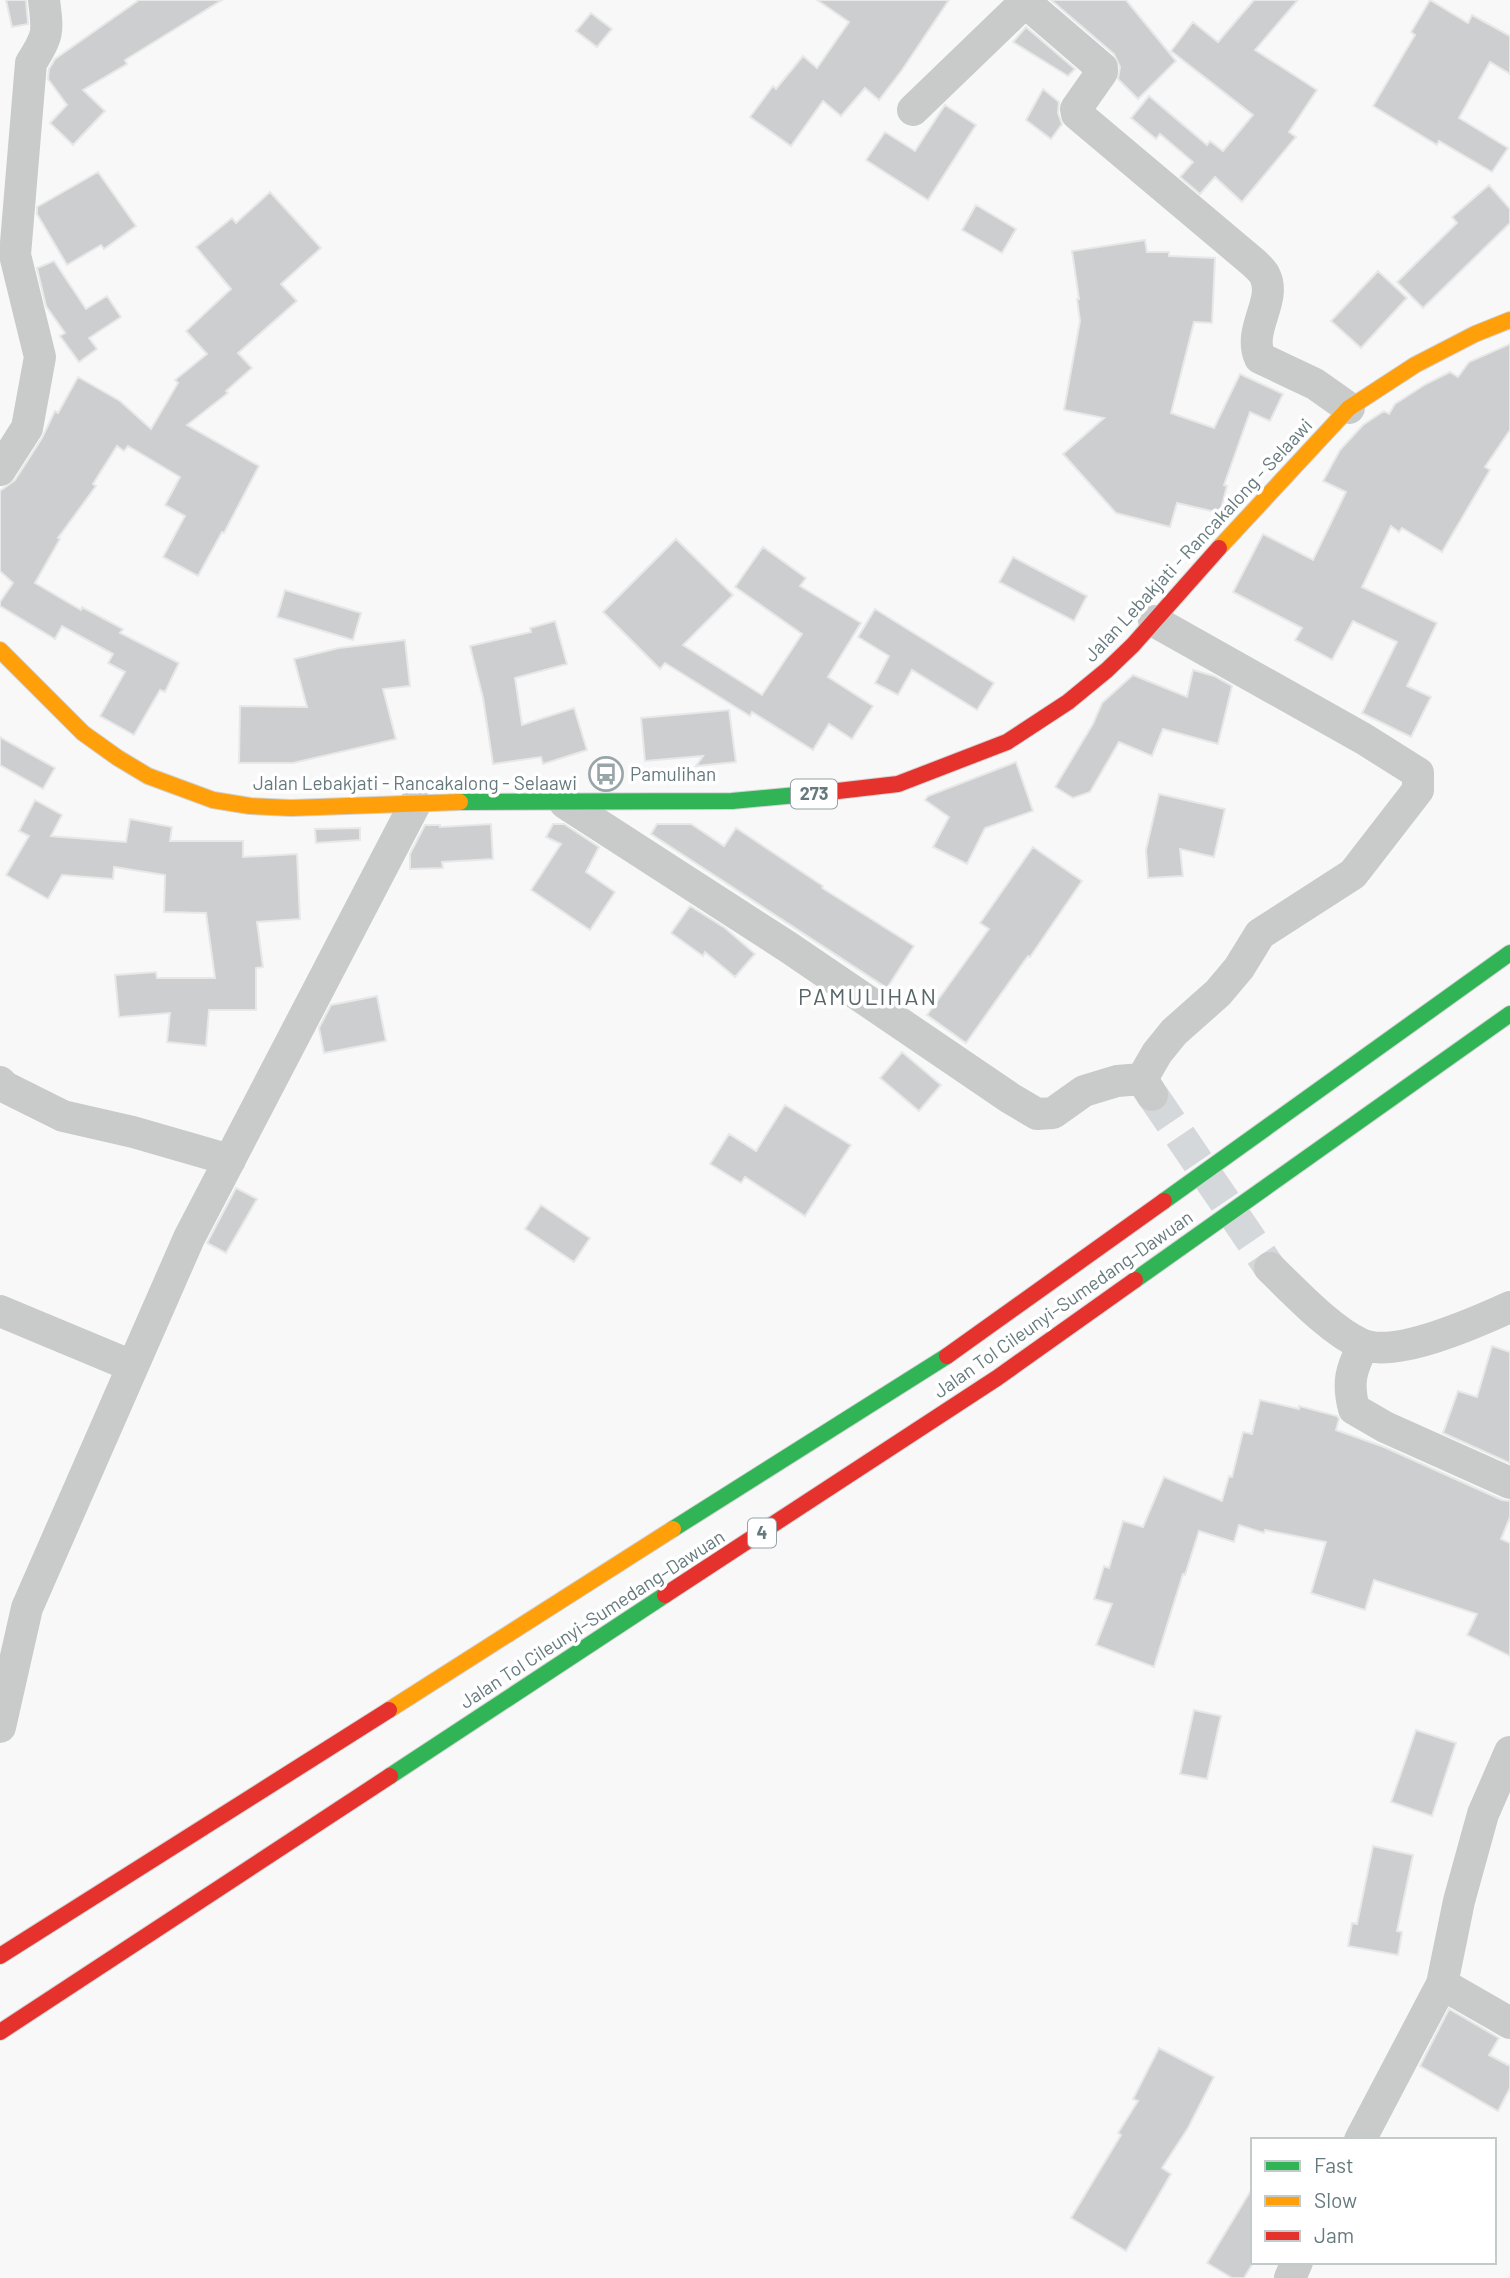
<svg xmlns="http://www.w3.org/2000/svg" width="1510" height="2278" viewBox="0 0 1510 2278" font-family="Barlow,sans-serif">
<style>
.building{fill:#cccecf;stroke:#e8e8e8;stroke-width:2}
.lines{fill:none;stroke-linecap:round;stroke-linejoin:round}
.street-tunnel{stroke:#d4d8da;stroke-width:32;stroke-dasharray:32 16;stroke-linecap:butt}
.fast-casing{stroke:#d2d3d4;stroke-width:18}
.slow-casing{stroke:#d2d3d4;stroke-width:18}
.jam-casing{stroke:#d2d3d4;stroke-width:18}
.street{stroke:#c9cbcb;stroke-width:32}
.fast{stroke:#30b455;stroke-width:16}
.slow{stroke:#ff9f0a;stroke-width:16}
.jam{stroke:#e5322d;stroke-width:16}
.labels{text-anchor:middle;stroke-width:7;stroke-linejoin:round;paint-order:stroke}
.shield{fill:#fff;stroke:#94a2a5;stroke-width:2}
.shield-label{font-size:18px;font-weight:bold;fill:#667a7e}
.street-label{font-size:19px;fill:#667a7e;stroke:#fff}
.poi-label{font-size:19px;fill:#667a7e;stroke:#fff;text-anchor:start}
.quarter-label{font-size:23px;letter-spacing:2px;fill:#58666a;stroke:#fff}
</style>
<rect width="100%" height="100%" fill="#f8f8f8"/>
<path class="building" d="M 6,0 L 26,0 L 28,24 L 12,27 Z
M 139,0 L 222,0 L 125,60 L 127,64 L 83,90 L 105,111 L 73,145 L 50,123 L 67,105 L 48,79 L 49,69 L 55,59 Z
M 817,0 L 949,0 L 902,70 L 879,100 L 865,88 L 841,116 L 823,101 L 791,146 L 750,117 L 773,86 L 776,89 L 803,56 L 817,68 L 849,22 Z
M 1051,0 L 1126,0 L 1176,61 L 1138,99 L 1118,79 L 1120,67 L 1114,54 Z
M 1254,0 L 1298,0 L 1255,50 L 1317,90 L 1289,132 L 1296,137 L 1242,202 L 1215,177 L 1200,194 L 1180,177 L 1193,162 L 1160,134 L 1156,139 L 1131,118 L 1149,96 L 1207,145 L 1210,141 L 1223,151 L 1253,115 L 1171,51 L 1193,22 L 1218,42 Z
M 1430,0 L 1468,23 L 1472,15 L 1510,36 L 1510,74 L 1490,62 L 1459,118 L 1508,148 L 1492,172 L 1439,141 L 1437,145 L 1373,106 L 1415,35 L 1411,32 Z
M 591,13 L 612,29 L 597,47 L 576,31 Z
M 1026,27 L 1075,69 L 1068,76 L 1013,42 Z
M 1043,89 L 1059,102 L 1058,113 L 1062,124 L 1051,139 L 1026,120 Z
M 945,105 L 976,125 L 928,200 L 866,160 L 885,132 L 915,151 Z
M 98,172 L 136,226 L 104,249 L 101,245 L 67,265 L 37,214 L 37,207 Z
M 1489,185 L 1510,209 L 1510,223 L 1423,308 L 1397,282 L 1457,223 L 1452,217 Z
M 270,192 L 321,248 L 281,284 L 297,301 L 238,353 L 252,368 L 226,391 L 228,393 L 187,425 L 259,466 L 224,533 L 222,532 L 198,576 L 163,557 L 185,516 L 165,505 L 180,477 L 128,446 L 124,451 L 117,446 L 93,484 L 96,486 L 58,538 L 60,539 L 35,583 L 81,610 L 82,607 L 123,629 L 120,633 L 179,663 L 165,692 L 160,690 L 134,735 L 100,716 L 125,672 L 108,663 L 113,654 L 62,626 L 55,639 L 0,606 L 0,602 L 13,583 L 0,571 L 0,491 L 15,480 L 42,438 L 55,411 L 58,413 L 78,377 L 120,401 L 151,429 L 178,383 L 175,380 L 207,354 L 186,331 L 231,289 L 196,247 L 232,218 L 236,223 Z
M 976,205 L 1016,229 L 1002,253 L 962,230 Z
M 1145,240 L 1147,252 L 1169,252 L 1169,256 L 1215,258 L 1212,323 L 1194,322 L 1171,413 L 1214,428 L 1240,374 L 1283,394 L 1270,421 L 1250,412 L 1224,485 L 1227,486 L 1220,513 L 1177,503 L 1170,527 L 1116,513 L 1063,454 L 1104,418 L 1064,410 L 1080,321 L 1077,299 L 1079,299 L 1072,251 Z
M 54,261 L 86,309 L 107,296 L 121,317 L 89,338 L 97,349 L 79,362 L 60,336 L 65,333 L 46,306 L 37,268 Z
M 1378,271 L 1407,298 L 1361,348 L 1331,321 Z
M 1510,344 L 1510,430 L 1485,467 L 1490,470 L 1442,552 L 1402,528 L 1399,532 L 1391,526 L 1362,587 L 1437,623 L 1407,686 L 1431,697 L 1411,737 L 1362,713 L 1397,642 L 1353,621 L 1332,660 L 1295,640 L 1302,628 L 1233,592 L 1263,534 L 1313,560 L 1346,492 L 1323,481 L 1340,450 L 1363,425 L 1384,411 L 1389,414 L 1395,404 L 1426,384 L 1450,372 L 1458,377 L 1469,362 Z
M 676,539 L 733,595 L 683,645 L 762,695 L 802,634 L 735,587 L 763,547 L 806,578 L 800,586 L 861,623 L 828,677 L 873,706 L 852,739 L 829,724 L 813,750 L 752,712 L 750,716 L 665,663 L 660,669 L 603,612 Z
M 1013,557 L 1087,596 L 1074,621 L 999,582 Z
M 285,590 L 361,613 L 353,640 L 277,617 Z
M 875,609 L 994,683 L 977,710 L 912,670 L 898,695 L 875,683 L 889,656 L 858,637 Z
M 555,621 L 567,664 L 515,678 L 522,725 L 574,708 L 587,750 L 543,764 L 541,757 L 493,764 L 483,698 L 470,646 L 531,632 L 530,628 Z
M 405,640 L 410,686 L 383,689 L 396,739 L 293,763 L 239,763 L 240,706 L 307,707 L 294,659 L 339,648 Z
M 1193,670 L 1214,676 L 1232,686 L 1218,744 L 1163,729 L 1152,756 L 1119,742 L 1090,792 L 1073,798 L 1055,787 L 1093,724 L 1102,703 L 1133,675 L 1187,697 Z
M 729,710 L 736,762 L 696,766 L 703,756 L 645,761 L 641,718 Z
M 0,737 L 55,768 L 43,789 L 0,765 Z
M 1016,762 L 1033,811 L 985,828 L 967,864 L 933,847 L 949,817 L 925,800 L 928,796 Z
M 1159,794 L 1225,809 L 1214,857 L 1180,849 L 1183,876 L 1148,878 L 1146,850 Z
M 35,800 L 62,815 L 51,836 L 126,842 L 130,819 L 172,827 L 170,841 L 243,841 L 243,857 L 297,854 L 300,919 L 257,922 L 263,967 L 256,968 L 256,1010 L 209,1010 L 206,1046 L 167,1042 L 170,1013 L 119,1017 L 115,975 L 156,972 L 157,978 L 215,978 L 206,913 L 164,912 L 165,875 L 114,867 L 113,879 L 62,875 L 48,899 L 6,875 L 29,836 L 19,831 Z
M 491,824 L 493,859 L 442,862 L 443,868 L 410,869 L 410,854 L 425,825 L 440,825 L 440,827 Z
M 553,824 L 564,824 L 599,847 L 586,872 L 615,892 L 590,930 L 531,890 L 561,844 L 546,837 Z
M 657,824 L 691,824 L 724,846 L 736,828 L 823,886 L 822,888 L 914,946 L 887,988 L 651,834 Z
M 360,828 L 360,840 L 316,843 L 315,829 Z
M 1033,847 L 1082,881 L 1030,957 L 1028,956 L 966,1043 L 927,1015 L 989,929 L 980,923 Z
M 690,906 L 725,928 L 755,954 L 735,977 L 705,952 L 703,956 L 671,933 Z
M 377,996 L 386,1041 L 324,1053 L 319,1028 L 331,1005 Z
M 902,1052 L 941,1085 L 919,1111 L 880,1078 Z
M 785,1105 L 851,1145 L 805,1216 L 745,1177 L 741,1183 L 710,1164 L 729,1134 L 756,1151 Z
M 236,1188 L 257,1199 L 226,1253 L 207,1243 Z
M 541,1205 L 590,1238 L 574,1262 L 525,1229 Z
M 1492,1346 L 1510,1352 L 1510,1463 L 1443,1433 L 1458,1391 L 1477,1397 Z
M 1260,1400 L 1299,1409 L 1299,1406 L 1337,1416 L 1339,1419 L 1336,1430 L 1384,1447 L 1502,1500 L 1510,1501 L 1510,1517 L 1501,1539 L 1510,1543 L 1510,1656 L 1467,1635 L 1477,1614 L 1374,1580 L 1365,1610 L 1311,1593 L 1326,1542 L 1265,1530 L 1264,1533 L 1239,1525 L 1234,1542 L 1199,1531 L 1185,1575 L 1183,1574 L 1154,1667 L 1096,1645 L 1112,1604 L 1094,1599 L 1104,1566 L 1109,1568 L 1123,1521 L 1143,1527 L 1164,1477 L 1222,1501 L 1229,1476 L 1232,1477 L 1243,1432 L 1252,1434 Z
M 1194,1710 L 1221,1716 L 1207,1779 L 1180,1774 Z
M 1416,1730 L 1456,1743 L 1432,1816 L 1391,1802 Z
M 1373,1846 L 1413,1855 L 1397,1931 L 1402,1932 L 1398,1955 L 1348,1946 L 1352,1923 L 1357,1924 Z
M 1449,2009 L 1499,2038 L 1489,2055 L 1510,2066 L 1510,2088 L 1498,2111 L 1420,2066 Z
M 1159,2048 L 1214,2077 L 1188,2128 L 1162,2168 L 1171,2174 L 1126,2251 L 1071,2218 L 1121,2135 L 1118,2133 L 1138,2101 L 1133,2099 Z
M 1253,2187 L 1253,2263 L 1244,2278 L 1232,2278 L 1207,2263 Z"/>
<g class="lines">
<path class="street-tunnel" d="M 1153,1096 L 1270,1268"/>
<g class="fast-casing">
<path id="fast" d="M 460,802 L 732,801 L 829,792
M 1164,1201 L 1510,953
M 1135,1280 L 1510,1014
M 673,1529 L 947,1356
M 390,1776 L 665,1595"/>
</g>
<g class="slow-casing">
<path id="slow" d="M 1219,548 L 1349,408 L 1415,365 L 1475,334 L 1510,320
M 0,650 L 83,733 L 118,758 L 148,776 L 213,800 L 250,806 L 291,808 L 460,802
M 389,1710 L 673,1529"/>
</g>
<g class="jam-casing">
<path id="jam" d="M 829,792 L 898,784 L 1007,742 L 1068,702 L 1107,670 L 1133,645 L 1219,548
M 947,1356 L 1164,1201
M 665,1595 L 997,1378 L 1135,1280
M 0,1956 L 389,1710
M 0,2032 L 390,1776"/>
</g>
<path class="street" d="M 1026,0 L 1025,2 L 1102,68 L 1102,72 L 1076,109 L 1077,114 L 1254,263 C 1257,266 1263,271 1265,276 C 1277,301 1247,330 1260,358 L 1315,384 L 1349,408
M 913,110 L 1025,2
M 0,470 L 27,428 L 40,357 L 15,255 L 31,63 C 49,35 48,32 44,0
M 565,803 L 788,947 L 1010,1098 L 1037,1114 L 1053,1113 L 1084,1091 L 1117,1081 L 1142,1079 L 1152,1095
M 1142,1079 L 1157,1053 L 1174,1032 L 1218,993 L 1239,968 L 1260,934 L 1353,874 L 1418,790 L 1418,773 L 1364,739 L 1154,621
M 0,1082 L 5,1087 L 63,1116 L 133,1132 L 230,1160
M 1270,1268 C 1295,1292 1330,1330 1361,1344 C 1395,1359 1477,1322 1510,1307
M 0,1311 L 132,1366
M 1363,1345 C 1351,1370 1347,1382 1354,1409 L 1385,1427 L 1510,1483
M 0,1727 L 27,1608 L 189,1238 L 415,804
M 1442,1984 L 1510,2023
M 1360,2140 L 1442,1984 L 1459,1901 L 1483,1814 L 1510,1752
M 1290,2278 L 1297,2262"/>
<use href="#fast" class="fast"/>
<use href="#slow" class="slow"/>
<use href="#jam" class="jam"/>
</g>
<defs>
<g id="bus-ring" transform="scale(1.75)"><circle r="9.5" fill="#fff" stroke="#99a6a9" stroke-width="1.5"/><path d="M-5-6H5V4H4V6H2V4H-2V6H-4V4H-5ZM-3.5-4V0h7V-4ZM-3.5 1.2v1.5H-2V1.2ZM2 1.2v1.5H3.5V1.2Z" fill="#99a6a9"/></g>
</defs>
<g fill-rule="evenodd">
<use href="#bus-ring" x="606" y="774"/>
</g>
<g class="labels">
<g class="shield">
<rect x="791" y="779.5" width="46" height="29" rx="5"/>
<rect x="748" y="1518.5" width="28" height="29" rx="5"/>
</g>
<g class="shield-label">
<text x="814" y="800">273</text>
<text x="762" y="1539">4</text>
</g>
<g class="street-label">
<text transform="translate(1198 540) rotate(-47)" y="7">Jalan Lebakjati - Rancakalong - Selaawi</text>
<text x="415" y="790">Jalan Lebakjati - Rancakalong - Selaawi</text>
<text transform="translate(1063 1304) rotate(-35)" y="7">Jalan Tol Cileunyi–Sumedang–Dawuan</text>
<text transform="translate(592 1619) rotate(-33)" y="7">Jalan Tol Cileunyi–Sumedang–Dawuan</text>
</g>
<g class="poi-label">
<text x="630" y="781">Pamulihan</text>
</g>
<g class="quarter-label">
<text x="868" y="1005">PAMULIHAN</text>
</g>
</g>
<rect x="1251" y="2138" width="245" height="126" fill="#ffffff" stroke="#c2cacb" stroke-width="2"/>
<rect x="1265" y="2161" width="35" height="10" fill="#30b455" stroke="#c2cacb" stroke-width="2"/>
<text x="1314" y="2173" font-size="21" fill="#667a7e">Fast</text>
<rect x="1265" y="2196" width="35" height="10" fill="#ff9f0a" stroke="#c2cacb" stroke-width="2"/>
<text x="1314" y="2208" font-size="21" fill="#667a7e">Slow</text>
<rect x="1265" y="2231" width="35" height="10" fill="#e5322d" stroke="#c2cacb" stroke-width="2"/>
<text x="1314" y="2243" font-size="21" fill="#667a7e">Jam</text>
</svg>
